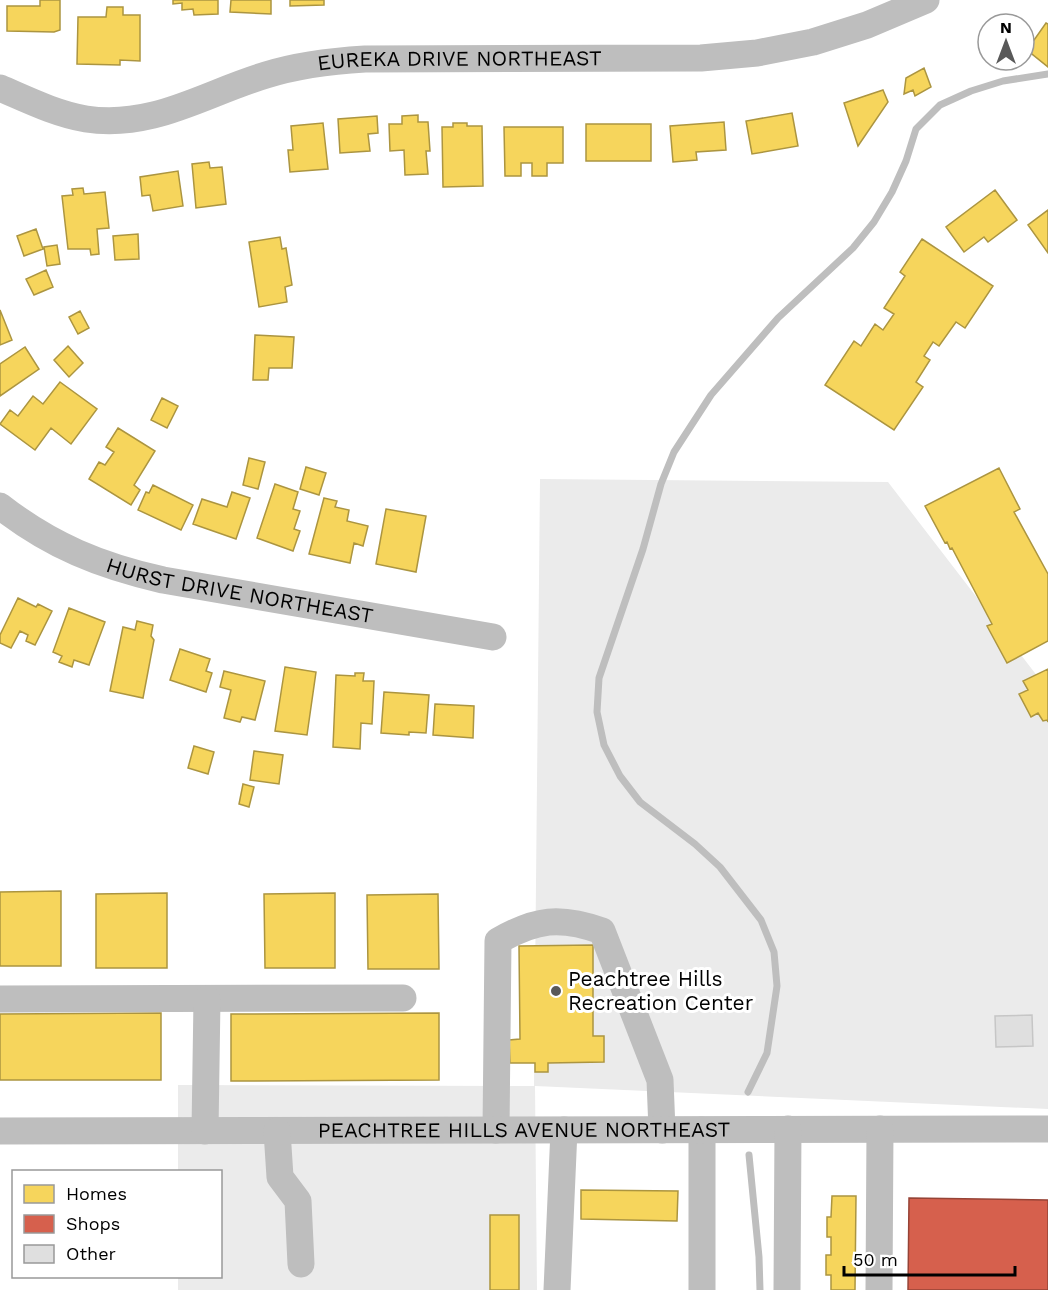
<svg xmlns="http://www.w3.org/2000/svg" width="1048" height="1290" viewBox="0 0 1048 1290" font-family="'Work Sans',sans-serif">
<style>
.green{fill:#ebebeb}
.homes{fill:#f6d55c;stroke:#ac9540;stroke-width:1.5}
.shops{fill:#d6604d;stroke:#964336;stroke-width:1.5}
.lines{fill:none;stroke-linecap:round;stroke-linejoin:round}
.stream{stroke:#bebebe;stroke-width:7}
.building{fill:#dfdfdf;stroke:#c6c6c6;stroke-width:1.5}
.minor{stroke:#bebebe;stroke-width:27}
.poi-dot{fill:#595959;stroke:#fff;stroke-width:2}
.labels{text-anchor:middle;stroke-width:6;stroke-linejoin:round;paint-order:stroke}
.street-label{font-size:21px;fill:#000;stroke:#fff}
.poi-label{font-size:21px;fill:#000;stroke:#fff;text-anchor:start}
</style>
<rect width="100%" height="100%" fill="#fff"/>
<path class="green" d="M 540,479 L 888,482 L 1048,690 L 1048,1109 L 535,1086 L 537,1290 L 178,1290 L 178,1277 L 220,1276 L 220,1172 L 178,1172 L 178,1085 L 534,1086 Z"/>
<path class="homes" d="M 40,0 L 60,0 L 60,30 L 54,32 L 7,31 L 7,6 L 40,6 Z
M 173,0 L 218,0 L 218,14 L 194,15 L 193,9 L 182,10 L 182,3 L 173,4 Z
M 231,0 L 271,0 L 271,14 L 230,12 Z
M 290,0 L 324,0 L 324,5 L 290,6 Z
M 107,7 L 123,7 L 123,15 L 140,15 L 140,61 L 120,60 L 120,65 L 77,64 L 78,17 L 106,17 Z
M 1046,23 L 1048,24 L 1048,67 L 1027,50 Z
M 924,68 L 931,87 L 915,96 L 913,90 L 904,94 L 906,78 Z
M 883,90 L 888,102 L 858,146 L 844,103 Z
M 792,113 L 798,146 L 752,154 L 746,121 Z
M 418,115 L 418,122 L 428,122 L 430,151 L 426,151 L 428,174 L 405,175 L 404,150 L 390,151 L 389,124 L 402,124 L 402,116 Z
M 377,116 L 378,133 L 368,134 L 370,151 L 340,153 L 338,119 Z
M 724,122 L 726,150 L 696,152 L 697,160 L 673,162 L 670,126 Z
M 323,123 L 328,169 L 290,172 L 288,150 L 293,150 L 291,126 Z
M 453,123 L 467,123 L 467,126 L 482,126 L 483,186 L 443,187 L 442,127 L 453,127 Z
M 586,124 L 651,124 L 651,161 L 586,161 Z
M 504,127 L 563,127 L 563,163 L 547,163 L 547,176 L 532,176 L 532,163 L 521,163 L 521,176 L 505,176 Z
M 209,162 L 210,168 L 222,167 L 226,204 L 196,208 L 192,164 Z
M 178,171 L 183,206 L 153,211 L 150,195 L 142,196 L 140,177 Z
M 83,188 L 84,194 L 105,192 L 109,228 L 97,229 L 99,254 L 91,255 L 90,249 L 68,249 L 62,196 L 73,195 L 72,189 Z
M 995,190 L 1017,220 L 988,242 L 984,237 L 964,252 L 946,227 Z
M 1048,210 L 1048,253 L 1028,225 Z
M 36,229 L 43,249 L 24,256 L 17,236 Z
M 138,234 L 139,259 L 115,260 L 113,236 Z
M 280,237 L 282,249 L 286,248 L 292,285 L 285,287 L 287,302 L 259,307 L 249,242 Z
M 922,239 L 993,286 L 965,328 L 956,322 L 939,346 L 933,342 L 924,356 L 930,360 L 916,382 L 923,387 L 894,430 L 825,385 L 854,341 L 861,346 L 875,324 L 883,330 L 894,314 L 884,308 L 905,276 L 900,272 Z
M 57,245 L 60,264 L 47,266 L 44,247 Z
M 46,270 L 53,287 L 34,295 L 26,279 Z
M 0,310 L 12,340 L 0,345 Z
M 80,311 L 89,328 L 78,334 L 69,317 Z
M 255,335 L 294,337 L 292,368 L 269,368 L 268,380 L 253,380 Z
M 68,346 L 83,363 L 69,377 L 54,360 Z
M 25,347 L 39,369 L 0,396 L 0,364 Z
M 60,382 L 97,409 L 71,444 L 51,428 L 35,450 L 0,424 L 10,410 L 18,416 L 33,396 L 43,404 Z
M 162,398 L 178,406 L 167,428 L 151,420 Z
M 118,428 L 155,451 L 134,485 L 140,490 L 131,505 L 89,479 L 99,462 L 105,465 L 114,452 L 106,447 Z
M 249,458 L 265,462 L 258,489 L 243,485 Z
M 306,467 L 326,473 L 319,495 L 300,489 Z
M 999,468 L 1020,509 L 1014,512 L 1048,574 L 1048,641 L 1007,663 L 987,626 L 992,624 L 952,548 L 950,549 L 947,542 L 945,543 L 925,506 Z
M 275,484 L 298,492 L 293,509 L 300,511 L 294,529 L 300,531 L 293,551 L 257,538 Z
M 153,485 L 193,505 L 181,530 L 138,510 L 146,492 L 149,493 Z
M 232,492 L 250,498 L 236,539 L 193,524 L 202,499 L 227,507 Z
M 324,498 L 337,501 L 335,507 L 349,510 L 347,521 L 368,526 L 363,546 L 354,543 L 350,563 L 309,554 Z
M 386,509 L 426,516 L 416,572 L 376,564 Z
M 18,598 L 36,607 L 38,604 L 52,611 L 35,645 L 26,641 L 28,635 L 20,631 L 11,648 L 0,643 L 0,635 Z
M 69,608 L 105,622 L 89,665 L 74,660 L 72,667 L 59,662 L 62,656 L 53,652 Z
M 137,621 L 153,625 L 151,636 L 154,640 L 143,698 L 110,691 L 123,627 L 135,630 Z
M 180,649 L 210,659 L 206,671 L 212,673 L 206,692 L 170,680 Z
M 285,667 L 316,672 L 307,735 L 275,731 Z
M 1048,669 L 1048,722 L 1047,720 L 1043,721 L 1038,713 L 1031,717 L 1019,694 L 1028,690 L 1023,681 Z
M 224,671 L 265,681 L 255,720 L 242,717 L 240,722 L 224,718 L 231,690 L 220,687 Z
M 355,673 L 364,673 L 363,681 L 374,681 L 372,724 L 361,723 L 360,749 L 333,747 L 336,675 L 355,676 Z
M 384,692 L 429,695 L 426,733 L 409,732 L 409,735 L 381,733 Z
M 435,704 L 474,706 L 473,738 L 433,735 Z
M 194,746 L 214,752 L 208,774 L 188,768 Z
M 254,751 L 283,755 L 279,784 L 250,780 Z
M 243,784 L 254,787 L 249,807 L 239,804 Z
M 61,891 L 61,966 L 0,966 L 0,892 Z
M 167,893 L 167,968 L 96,968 L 96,894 Z
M 335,893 L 335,968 L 265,968 L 264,894 Z
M 438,894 L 439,969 L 368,969 L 367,895 Z
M 593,945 L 593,1036 L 604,1036 L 604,1062 L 548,1063 L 548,1072 L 535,1072 L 535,1063 L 510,1063 L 509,1040 L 520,1039 L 519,946 Z
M 161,1013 L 161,1080 L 0,1080 L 0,1014 Z
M 439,1013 L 439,1080 L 231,1081 L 231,1014 Z
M 581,1190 L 678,1191 L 677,1221 L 581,1219 Z
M 832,1196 L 856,1196 L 855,1290 L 831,1290 L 831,1275 L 826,1275 L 826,1255 L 831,1255 L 831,1237 L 827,1237 L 827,1217 L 831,1217 Z
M 490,1215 L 519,1215 L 519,1290 L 490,1290 Z"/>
<path class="shops" d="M 909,1198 L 1048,1200 L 1048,1290 L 908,1290 Z"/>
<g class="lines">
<path class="stream" d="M 748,1092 L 767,1053 L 777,986 L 774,952 L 761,920 L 720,867 L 695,844 L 640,802 L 620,776 L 604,745 L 597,712 L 599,678 L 643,549 L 661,484 L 674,452 L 711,395 L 778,318 L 853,248 L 874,222 L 892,192 L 906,161 L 916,129 L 940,105 L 971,91 L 1003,81 L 1048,74
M 749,1155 L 759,1257 L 760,1290"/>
</g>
<path class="building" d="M 1032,1015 L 1033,1046 L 996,1047 L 995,1016 Z"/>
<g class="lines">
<g class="minor">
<path id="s1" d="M 0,88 C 28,100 56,114 86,119 C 154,129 205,93 266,75 C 298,65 332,61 365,59 L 701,58 L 757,53 L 813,42 L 867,25 L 926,0"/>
<path id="s2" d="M 0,506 C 51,546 101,566 163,580 L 493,637"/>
<path d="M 0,999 L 403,998"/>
<path d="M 496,1130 L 498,941 C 536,919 560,916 602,931 L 660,1080 L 662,1130"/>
<path d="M 702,1130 L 702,1290"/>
<path id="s3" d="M 0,1131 L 1048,1129"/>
<path d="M 205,1131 L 207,999"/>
<path d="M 277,1131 L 280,1177 L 298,1201 L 301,1264"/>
<path d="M 557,1290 L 564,1130"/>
<path d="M 787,1290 L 788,1129"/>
<path d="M 879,1290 L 880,1129"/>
</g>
</g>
<circle class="poi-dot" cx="556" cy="991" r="6"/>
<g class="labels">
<g class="street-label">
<text dy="7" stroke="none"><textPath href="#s1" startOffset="474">EUREKA DRIVE NORTHEAST</textPath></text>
<text dy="7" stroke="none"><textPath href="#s2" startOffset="258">HURST DRIVE NORTHEAST</textPath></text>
<text dy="7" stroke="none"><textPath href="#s3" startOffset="524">PEACHTREE HILLS AVENUE NORTHEAST</textPath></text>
</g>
<g class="poi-label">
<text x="568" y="986">Peachtree Hills<tspan x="568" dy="24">Recreation Center</tspan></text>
</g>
</g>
<rect x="12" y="1170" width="210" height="108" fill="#ffffff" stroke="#999999" stroke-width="1.5"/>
<rect x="24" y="1185" width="30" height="18" fill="#f6d55c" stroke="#999999" stroke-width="1.5"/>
<text x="66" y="1200" font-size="18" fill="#000000">Homes</text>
<rect x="24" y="1215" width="30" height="18" fill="#d6604d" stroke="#999999" stroke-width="1.5"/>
<text x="66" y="1230" font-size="18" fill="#000000">Shops</text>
<rect x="24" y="1245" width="30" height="18" fill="#dfdfdf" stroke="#999999" stroke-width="1.5"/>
<text x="66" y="1260" font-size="18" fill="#000000">Other</text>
<g transform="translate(1006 42)"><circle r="28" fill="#ffffff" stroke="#999999" stroke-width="1.5"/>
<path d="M0-4.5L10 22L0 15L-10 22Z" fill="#595959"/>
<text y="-9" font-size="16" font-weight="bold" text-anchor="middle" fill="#000000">N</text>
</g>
<path d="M844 1266v9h171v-9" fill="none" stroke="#000000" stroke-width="3"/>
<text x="853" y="1266" font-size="18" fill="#000000" stroke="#ffffff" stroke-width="4.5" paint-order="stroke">50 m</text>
</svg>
